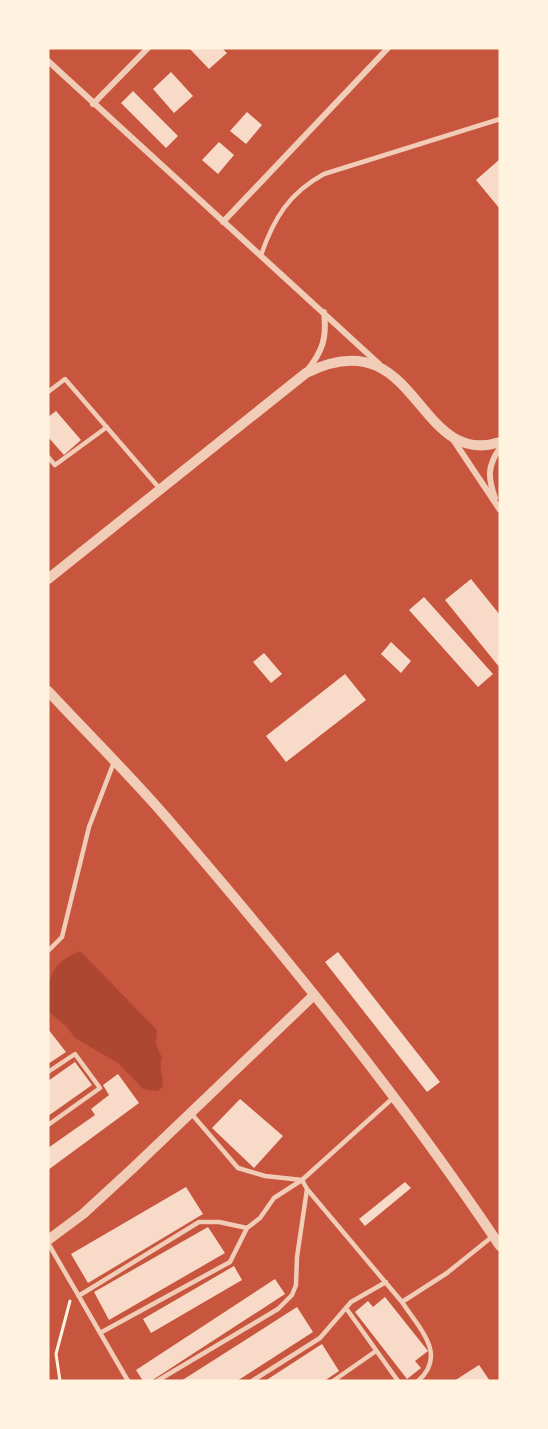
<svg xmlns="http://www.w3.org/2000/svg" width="548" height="1429" viewBox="0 0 548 1429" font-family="Roboto,sans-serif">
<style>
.green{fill:#ae4732}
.building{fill:#f7dbc8}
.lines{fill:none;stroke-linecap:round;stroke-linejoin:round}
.path{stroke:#fff3e0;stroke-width:3}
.service{stroke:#f1ccb7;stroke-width:4.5}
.minor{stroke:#f1ccb7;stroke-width:6}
.tertiary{stroke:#f1ccb7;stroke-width:10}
</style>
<rect width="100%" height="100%" fill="#c8553d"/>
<path class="green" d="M 80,951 L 157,1030 L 156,1044 L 162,1058 C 158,1069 165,1077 162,1088 L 157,1091 L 143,1089 L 118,1063 L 75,1038 L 67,1027 L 48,1011 C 48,980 48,964 80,951 Z"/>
<path class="building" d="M 189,48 L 222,48 L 227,53 L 209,69 Z
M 171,72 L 193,96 L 174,113 L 153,89 Z
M 133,91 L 178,136 L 166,148 L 121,103 Z
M 247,112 L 262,125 L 246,144 L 230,131 Z
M 219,142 L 234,155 L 218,174 L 202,160 Z
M 500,159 L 500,209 L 476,180 Z
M 56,411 L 81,440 L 64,455 L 48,437 L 48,417 Z
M 471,579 L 500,615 L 500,668 L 445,600 Z
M 424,597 L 493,674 L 478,687 L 409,610 Z
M 391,642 L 411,661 L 401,673 L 381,654 Z
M 264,653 L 282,674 L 271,683 L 253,662 Z
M 345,674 L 366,700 L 286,762 L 266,736 Z
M 338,952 L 440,1082 L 427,1092 L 325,962 Z
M 48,1029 L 66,1052 L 48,1064 Z
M 75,1062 L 92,1085 L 48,1116 L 48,1081 Z
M 118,1074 L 139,1103 L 48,1170 L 48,1148 L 95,1115 L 91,1109 L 109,1095 L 103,1085 Z
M 240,1099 L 283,1136 L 254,1168 L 212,1128 Z
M 405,1182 L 411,1188 L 365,1226 L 359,1219 Z
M 186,1187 L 203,1214 L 88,1283 L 71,1254 Z
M 208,1227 L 225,1253 L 109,1320 L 94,1292 Z
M 234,1266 L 242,1280 L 151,1333 L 143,1319 Z
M 275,1279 L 285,1294 L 151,1381 L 143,1381 L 136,1370 Z
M 385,1297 L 428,1351 L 415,1361 L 421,1368 L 407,1379 L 355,1312 L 368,1301 L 373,1307 Z
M 297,1307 L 313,1332 L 237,1381 L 181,1381 Z
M 322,1344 L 339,1371 L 324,1381 L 265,1381 Z
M 479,1365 L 490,1381 L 454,1381 Z"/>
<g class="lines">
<path class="path" d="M 60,1381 L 56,1354 L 70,1301"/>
<path class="service" d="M 261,255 C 274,218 289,193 324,174 L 500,119
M 48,392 L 65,379 L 160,489
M 48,457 L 55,465 L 107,427
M 48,951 L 62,937 L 89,827 L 114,762
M 48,1072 L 75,1054 L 100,1088 L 48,1125
M 393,1098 L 302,1180 L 307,1189 L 402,1302 L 447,1273 L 493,1236
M 190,1112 L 238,1168 L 265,1176 L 302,1180
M 48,1243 L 128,1381
M 80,1295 L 199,1222 L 219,1222 L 247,1228
M 402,1302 C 419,1328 448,1355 418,1381
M 346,1308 L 398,1381
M 100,1333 L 230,1262 L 247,1228 L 260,1218 L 274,1198 L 302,1180
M 157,1381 L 278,1309 L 292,1295 L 296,1285 L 297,1257 L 307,1189
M 252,1381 L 320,1338 L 351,1302 L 386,1282
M 333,1381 L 376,1351"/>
<path class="minor" d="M 48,61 L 379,364
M 93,104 L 148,48
M 223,222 L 388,48
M 306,372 C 323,351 327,338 324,312
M 452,438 L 500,510
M 495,498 C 488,478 487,466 500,448"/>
<path class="tertiary" d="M 48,579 L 306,373 C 419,317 415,470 500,442
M 48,691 C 89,735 133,778 172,824 C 288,959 401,1098 500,1246
M 48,1240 L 83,1214 L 133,1168 L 314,995"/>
</g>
<rect width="548" height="1429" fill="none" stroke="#fff3e0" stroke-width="99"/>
</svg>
